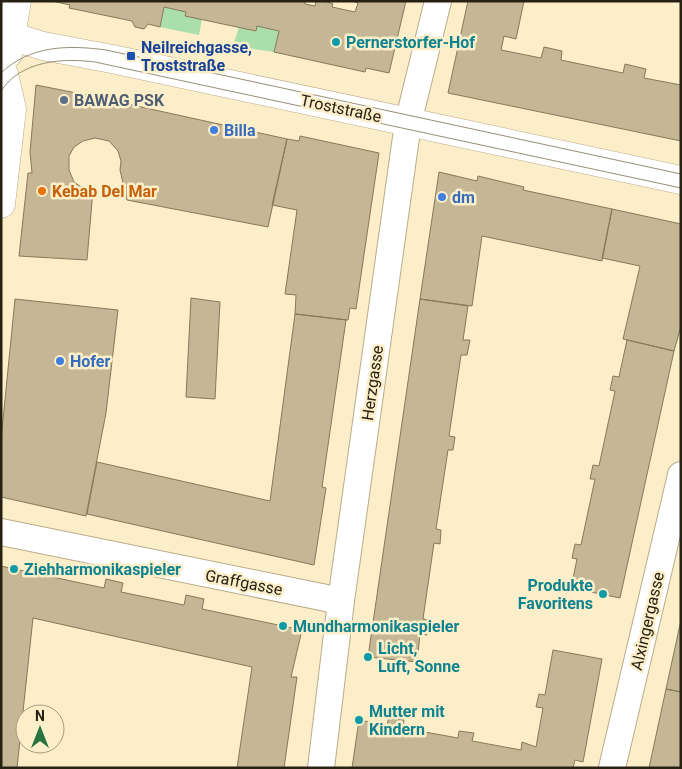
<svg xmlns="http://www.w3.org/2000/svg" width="682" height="769" viewBox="0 0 682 769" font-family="Roboto,sans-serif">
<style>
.green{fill:#aadfab}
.building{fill:#c5b795;stroke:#867958}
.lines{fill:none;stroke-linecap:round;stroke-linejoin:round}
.minor-casing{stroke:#baac8a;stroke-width:28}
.tertiary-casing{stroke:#baac8a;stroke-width:29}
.minor{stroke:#fff;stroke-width:26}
.tertiary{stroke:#fff;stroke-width:28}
.tram{stroke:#988f74;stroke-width:1}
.culture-dot{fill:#0f9aa8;stroke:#fceec9;stroke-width:2}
.transit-dot{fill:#1a4fb4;stroke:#fceec9;stroke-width:2}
.service-dot{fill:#5c6f8a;stroke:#fceec9;stroke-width:2}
.shop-dot{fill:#3f7fe0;stroke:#fceec9;stroke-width:2}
.food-dot{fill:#e8710a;stroke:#fceec9;stroke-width:2}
.labels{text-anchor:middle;stroke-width:5;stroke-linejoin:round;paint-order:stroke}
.culture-label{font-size:16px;font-weight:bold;fill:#0d838f;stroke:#fceec9;text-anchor:start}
.transit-label{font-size:16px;font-weight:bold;fill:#164399;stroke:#fceec9;text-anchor:start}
.service-label{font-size:16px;font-weight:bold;fill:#4e5e75;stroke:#fceec9;text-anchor:start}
.street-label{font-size:16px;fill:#262113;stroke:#fceec9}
.shop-label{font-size:16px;font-weight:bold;fill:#366cbe;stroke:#fceec9;text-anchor:start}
.food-label{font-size:16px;font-weight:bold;fill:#c56008;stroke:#fceec9;text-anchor:start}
</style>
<rect width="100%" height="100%" fill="#fceec9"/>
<path class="green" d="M 164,7 L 186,12 L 185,16 L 202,19 L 199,35 L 160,27 Z
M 257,26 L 279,31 L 274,52 L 233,46 L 239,27 L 256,31 Z"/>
<path class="building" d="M 52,1 L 305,1 L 305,4 L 315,6 L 316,1 L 324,1 L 333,4 L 332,7 L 355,12 L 358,3 L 352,1 L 406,1 L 389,73 L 366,68 L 365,72 L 274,52 L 279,31 L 257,26 L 256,31 L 185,16 L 186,12 L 164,7 L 160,27 L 148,24 L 144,29 L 135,27 L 132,21 L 69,8 L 70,5 Z
M 468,1 L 524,1 L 516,39 L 504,36 L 501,50 L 541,58 L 544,47 L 562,51 L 561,60 L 623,73 L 625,64 L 646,69 L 644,78 L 681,85 L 681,141 L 448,93 Z
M 36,85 L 102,98 L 102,102 L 121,106 L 123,103 L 287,139 L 268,227 L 127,200 L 120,170 L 121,161 L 118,151 L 109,141 L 95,138 L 83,141 L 74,147 L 69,156 L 69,170 L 74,182 L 84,189 L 93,190 L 87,260 L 19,256 L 28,173 L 32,173 L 30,152 Z
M 300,136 L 379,153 L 356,309 L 350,308 L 348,320 L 295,314 L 296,295 L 285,294 L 297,210 L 272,205 L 287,139 L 299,141 Z
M 439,172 L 477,181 L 478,176 L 524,187 L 523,190 L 612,209 L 602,261 L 482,236 L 472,306 L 420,299 Z
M 612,209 L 681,224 L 681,326 L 674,351 L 623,339 L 640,266 L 602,258 Z
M 191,298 L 220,302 L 215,399 L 186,397 Z
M 15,299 L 118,310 L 106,413 L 86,516 L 1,497 L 1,440 Z
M 420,299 L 468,306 L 463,340 L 470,340 L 467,355 L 461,355 L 449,436 L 455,437 L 453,450 L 448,450 L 436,529 L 441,530 L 440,544 L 434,543 L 423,619 L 429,620 L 427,635 L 420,634 L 417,662 L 368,657 Z
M 295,314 L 346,320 L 322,487 L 326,488 L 314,565 L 87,514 L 97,462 L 270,501 Z
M 627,340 L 674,351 L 620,598 L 571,588 L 577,559 L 572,558 L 575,544 L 581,545 L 595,479 L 590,479 L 593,465 L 599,466 L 615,391 L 610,390 L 613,376 L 619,377 Z
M 1,566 L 104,588 L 106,579 L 123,583 L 121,592 L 184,605 L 186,595 L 204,599 L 202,609 L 302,630 L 291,677 L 297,677 L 284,768 L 237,768 L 252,667 L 33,618 L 17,768 L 1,768 Z
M 681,620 L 681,692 L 666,689 Z
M 553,650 L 602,659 L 583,762 L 575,760 L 573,768 L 352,768 L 359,720 L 387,725 L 389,717 L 404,720 L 403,728 L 458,738 L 459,731 L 474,733 L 472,741 L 521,750 L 522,742 L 536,747 L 543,708 L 536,707 L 539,694 L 545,695 Z
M 666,689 L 681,692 L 681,768 L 649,768 Z"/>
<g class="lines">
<g class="minor-casing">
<path id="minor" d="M 1,532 L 341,601
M 321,768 L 341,601 L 408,123 L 438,1
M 612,768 L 681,475"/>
</g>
<g class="tertiary-casing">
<path id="tertiary" d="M 1,33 L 43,46 L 112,59 L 681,180
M 8,54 L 17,1
M 1,204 L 12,109 L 4,74"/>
</g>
<use href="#minor" class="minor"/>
<use href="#tertiary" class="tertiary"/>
<path class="tram" d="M 1,73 C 30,45 69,45 106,50 L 681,174
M 1,91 C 21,60 63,58 95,62 L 681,188"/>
</g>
<g class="culture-dot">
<circle cx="336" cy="42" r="5"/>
<circle cx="14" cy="569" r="5"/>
<circle cx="603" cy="594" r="5"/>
<circle cx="283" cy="626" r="5"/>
<circle cx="368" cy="657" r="5"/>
<circle cx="359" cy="720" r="5"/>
</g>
<rect class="transit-dot" x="126" y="51" width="10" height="10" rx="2.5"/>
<circle class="service-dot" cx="64" cy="100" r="5"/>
<g class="shop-dot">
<circle cx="214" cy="130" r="5"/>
<circle cx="442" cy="197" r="5"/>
<circle cx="60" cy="361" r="5"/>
</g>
<circle class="food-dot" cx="42" cy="191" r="5"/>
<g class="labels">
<g class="culture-label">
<text x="346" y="48">Pernerstorfer-Hof</text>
<text x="24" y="575">Ziehharmonikaspieler</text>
<text x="593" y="591" text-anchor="end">Produkte<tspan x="593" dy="18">Favoritens</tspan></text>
<text x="293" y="632">Mundharmonikaspieler</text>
<text x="378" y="654">Licht,<tspan x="378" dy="18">Luft, Sonne</tspan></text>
<text x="369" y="717">Mutter mit<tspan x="369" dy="18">Kindern</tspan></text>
</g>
<g class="transit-label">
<text x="141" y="53">Neilreichgasse,<tspan x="141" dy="18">Troststraße</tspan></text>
</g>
<g class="service-label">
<text x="74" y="106">BAWAG PSK</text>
</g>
<g class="street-label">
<text transform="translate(341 108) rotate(12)" y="6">Troststraße</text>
<text transform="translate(372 383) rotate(-82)" y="6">Herzgasse</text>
<text transform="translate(244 582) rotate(11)" y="6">Graffgasse</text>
<text transform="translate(647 621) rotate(-77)" y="6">Alxingergasse</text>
</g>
<g class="shop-label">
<text x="224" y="136">Billa</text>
<text x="452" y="203">dm</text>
<text x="70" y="367">Hofer</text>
</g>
<g class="food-label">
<text x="52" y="197">Kebab Del Mar</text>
</g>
</g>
<rect width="682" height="769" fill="none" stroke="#262113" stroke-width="5"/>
<g transform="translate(40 729)"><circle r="24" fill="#fceec9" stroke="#a69c80"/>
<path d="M0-4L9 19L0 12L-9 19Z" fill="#2a7240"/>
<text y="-8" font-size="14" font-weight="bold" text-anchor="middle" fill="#262113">N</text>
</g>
</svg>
